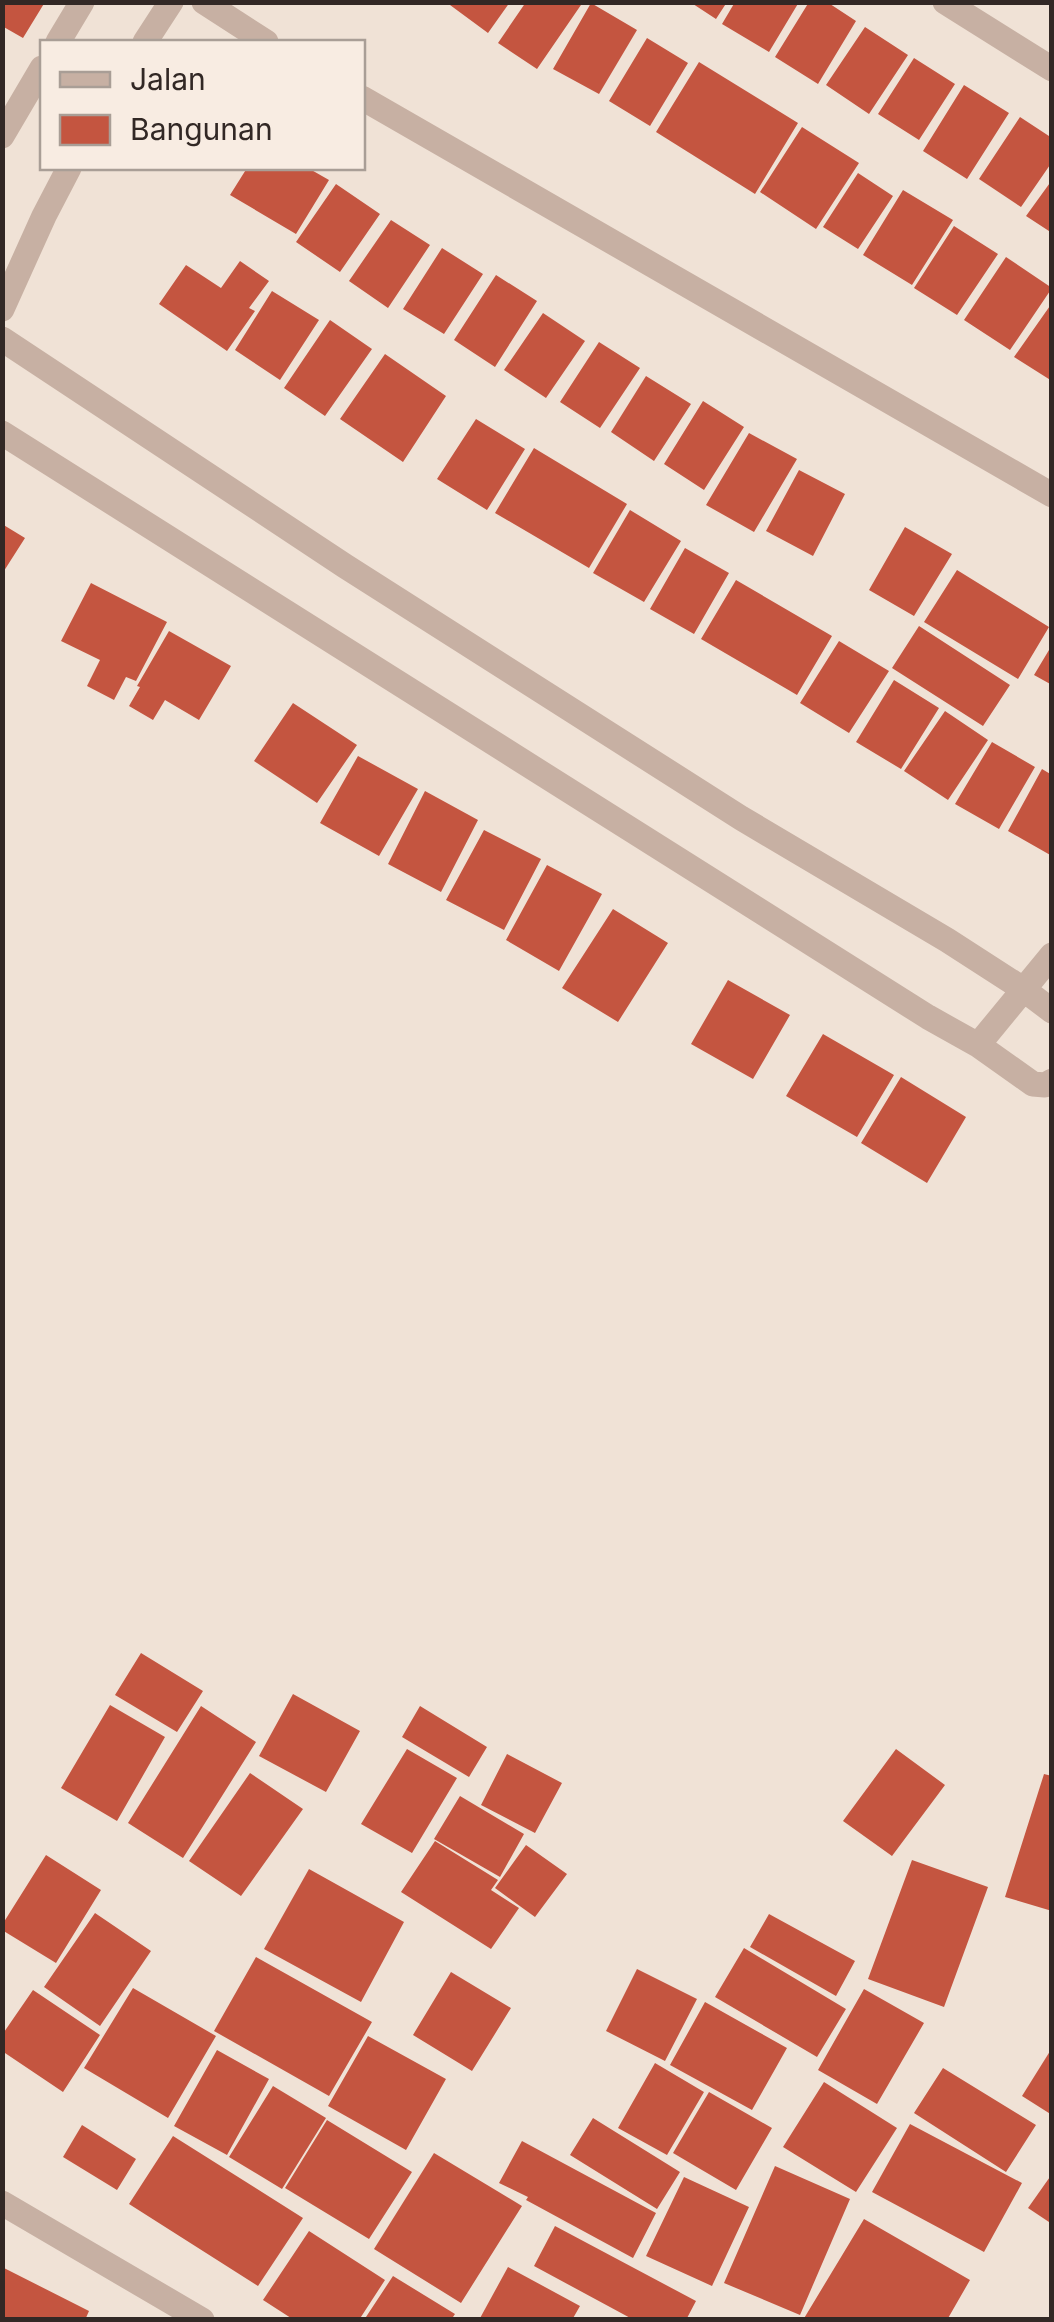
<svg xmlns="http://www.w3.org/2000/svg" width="1054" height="2322" viewBox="0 0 1054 2322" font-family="Inter,sans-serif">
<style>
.building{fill:#c45540}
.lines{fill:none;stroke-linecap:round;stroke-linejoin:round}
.minor{stroke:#c7b0a3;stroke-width:25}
</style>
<rect width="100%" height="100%" fill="#f0e2d6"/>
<path class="building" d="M 2,2 L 45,2 L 23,38 L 2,26 Z
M 452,2 L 510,2 L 488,33 L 450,5 Z
M 526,2 L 583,2 L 537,69 L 498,43 Z
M 690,2 L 727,2 L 716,19 Z
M 735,2 L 799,2 L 769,52 L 722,24 Z
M 809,2 L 827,2 L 856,21 L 818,84 L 775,57 Z
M 591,3 L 637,30 L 599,94 L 553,69 Z
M 865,27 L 908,55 L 869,114 L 826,85 Z
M 647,38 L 688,63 L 650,126 L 609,101 Z
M 914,58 L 955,84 L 919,140 L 878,114 Z
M 699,62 L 798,123 L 755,194 L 656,132 Z
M 964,85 L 1009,113 L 967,179 L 923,151 Z
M 1020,117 L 1052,138 L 1052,162 L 1021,207 L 979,179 Z
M 802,127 L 859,163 L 816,229 L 760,192 Z
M 247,168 L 308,168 L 329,180 L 296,234 L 230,195 Z
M 858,173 L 893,196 L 858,249 L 823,227 Z
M 1052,180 L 1052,233 L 1026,216 Z
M 336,184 L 380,214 L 340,272 L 296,242 Z
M 903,190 L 953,220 L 912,285 L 863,255 Z
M 391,220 L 430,245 L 388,308 L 349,281 Z
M 954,226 L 998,254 L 957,315 L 914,288 Z
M 442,248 L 483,274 L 444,334 L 403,309 Z
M 1006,257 L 1052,288 L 1010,350 L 964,320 Z
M 240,261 L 269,281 L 249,308 L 255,311 L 227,351 L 159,304 L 186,265 L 221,288 Z
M 496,275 L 537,301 L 495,367 L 454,340 Z
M 272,291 L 319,320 L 280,380 L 235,350 Z
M 1052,303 L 1052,381 L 1014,357 Z
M 543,313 L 585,341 L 546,398 L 504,370 Z
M 330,320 L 372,349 L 325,416 L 284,388 Z
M 599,342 L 640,368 L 600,428 L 560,402 Z
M 385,354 L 446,396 L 403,462 L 340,419 Z
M 646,376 L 691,404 L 654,461 L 611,432 Z
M 703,401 L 744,427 L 704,490 L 664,464 Z
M 476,419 L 525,449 L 487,510 L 437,479 Z
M 749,433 L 797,459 L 754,532 L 706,505 Z
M 534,448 L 627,504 L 589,568 L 495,513 Z
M 799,470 L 845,494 L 813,556 L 766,531 Z
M 630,510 L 681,541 L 644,602 L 593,573 Z
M 2,524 L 25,538 L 2,574 Z
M 905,527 L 952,554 L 914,616 L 869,590 Z
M 685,548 L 729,573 L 694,634 L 650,609 Z
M 957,570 L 1049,627 L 1018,679 L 924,622 Z
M 736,580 L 832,636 L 797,695 L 701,639 Z
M 91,583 L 167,622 L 136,681 L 126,677 L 114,700 L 87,686 L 100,660 L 61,641 Z
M 919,626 L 1010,685 L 983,726 L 892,668 Z
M 169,631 L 231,666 L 199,720 L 165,700 L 153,720 L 129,706 L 140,687 L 137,686 Z
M 839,641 L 889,671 L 849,733 L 800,703 Z
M 1052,645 L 1052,685 L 1034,675 Z
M 894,680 L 939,708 L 901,769 L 856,742 Z
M 293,703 L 357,745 L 317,803 L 254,761 Z
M 945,711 L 988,740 L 948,800 L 904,771 Z
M 992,742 L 1035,767 L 999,829 L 955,804 Z
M 358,756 L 418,789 L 379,856 L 320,823 Z
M 1042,769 L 1052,775 L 1052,856 L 1008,831 Z
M 425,791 L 478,820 L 441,892 L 388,864 Z
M 484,830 L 541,859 L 504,930 L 446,900 Z
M 547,865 L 602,894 L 559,971 L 506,940 Z
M 613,909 L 668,943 L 618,1022 L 562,988 Z
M 728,980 L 790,1015 L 753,1079 L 691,1044 Z
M 823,1034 L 894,1075 L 857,1137 L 786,1096 Z
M 901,1077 L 966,1117 L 927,1183 L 861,1143 Z
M 141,1653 L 203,1691 L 177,1732 L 115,1695 Z
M 293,1694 L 360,1731 L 326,1792 L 259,1756 Z
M 110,1705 L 165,1737 L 117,1821 L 61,1788 Z
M 201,1706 L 256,1742 L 183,1858 L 128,1823 Z
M 420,1706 L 487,1747 L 469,1777 L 402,1737 Z
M 407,1749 L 457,1778 L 412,1853 L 361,1824 Z
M 896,1749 L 945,1785 L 892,1856 L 843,1821 Z
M 507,1754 L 562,1783 L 535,1833 L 481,1805 Z
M 250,1773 L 303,1809 L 241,1896 L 189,1861 Z
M 1044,1774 L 1052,1776 L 1052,1911 L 1005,1897 Z
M 460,1796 L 524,1834 L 500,1877 L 434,1839 Z
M 435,1841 L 498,1880 L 491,1890 L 519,1908 L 491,1949 L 401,1892 Z
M 526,1845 L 567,1874 L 535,1917 L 495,1888 Z
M 46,1855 L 101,1890 L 56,1963 L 2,1930 L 2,1925 Z
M 912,1860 L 988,1887 L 944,2007 L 868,1979 Z
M 309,1869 L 404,1922 L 361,2002 L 264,1949 Z
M 95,1913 L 151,1951 L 100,2026 L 44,1987 Z
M 769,1914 L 855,1961 L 836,1996 L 750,1947 Z
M 744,1948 L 846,2009 L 817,2057 L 715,1997 Z
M 256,1957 L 372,2022 L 329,2096 L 214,2031 Z
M 637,1969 L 697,1999 L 665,2061 L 606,2031 Z
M 451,1972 L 511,2008 L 472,2071 L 413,2035 Z
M 133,1988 L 216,2036 L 168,2118 L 84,2068 Z
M 864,1989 L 924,2023 L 877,2104 L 818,2070 Z
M 33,1990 L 100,2035 L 63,2092 L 2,2051 L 2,2035 Z
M 705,2002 L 787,2048 L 752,2110 L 670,2065 Z
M 368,2036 L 446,2079 L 406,2150 L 328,2106 Z
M 1052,2048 L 1052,2115 L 1022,2096 Z
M 217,2050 L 269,2079 L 227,2155 L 174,2126 Z
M 655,2063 L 704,2092 L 667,2155 L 618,2128 Z
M 943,2068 L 1036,2125 L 1006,2172 L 914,2113 Z
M 824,2082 L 897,2128 L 856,2192 L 783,2147 Z
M 273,2086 L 326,2118 L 282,2189 L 229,2157 Z
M 709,2092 L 772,2128 L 736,2190 L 673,2153 Z
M 593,2118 L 680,2172 L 657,2209 L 570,2155 Z
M 327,2120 L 412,2172 L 369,2239 L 285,2188 Z
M 910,2124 L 1022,2183 L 984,2252 L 872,2192 Z
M 82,2125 L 136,2159 L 117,2190 L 63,2157 Z
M 173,2136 L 303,2218 L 258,2286 L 129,2204 Z
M 522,2141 L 656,2213 L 633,2258 L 526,2200 L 528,2197 L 499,2183 Z
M 434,2153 L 522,2206 L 461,2303 L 374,2249 Z
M 775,2166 L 850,2199 L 800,2315 L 724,2283 Z
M 1052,2174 L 1052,2224 L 1028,2208 Z
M 684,2177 L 749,2207 L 712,2286 L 646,2256 Z
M 864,2219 L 970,2280 L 947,2320 L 803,2320 Z
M 555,2226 L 696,2301 L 686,2320 L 634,2320 L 534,2266 Z
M 309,2231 L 385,2280 L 359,2320 L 294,2320 L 263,2300 Z
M 2,2267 L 89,2311 L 85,2320 L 2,2320 Z
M 508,2267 L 580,2306 L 572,2320 L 479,2320 Z
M 393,2276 L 455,2314 L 451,2320 L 364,2320 Z"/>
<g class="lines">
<path class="minor" d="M 204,2 L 266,42
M 945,2 L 1052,69
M 58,42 L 82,2
M 145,42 L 171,2
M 362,98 L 1052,495
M 2,136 L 42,68
M 2,309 L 44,216 L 69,168
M 2,339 L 345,566 L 741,818 L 947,940 L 1023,989 L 1052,1011
M 2,433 L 928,1017 L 978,1045 L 1033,1084 L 1045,1085 L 1052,1081
M 978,1045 L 1052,955
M 2,2203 L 202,2320"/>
</g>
<rect width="1054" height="2322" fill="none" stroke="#322825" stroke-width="10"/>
<rect x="40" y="40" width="325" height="130" fill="#f8ece2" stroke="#a99e96" stroke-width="2.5"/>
<rect x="60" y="72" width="50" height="15" fill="#c7b0a3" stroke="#a99e96" stroke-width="2.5"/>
<text x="130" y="90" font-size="30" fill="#322825">Jalan</text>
<rect x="60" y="115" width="50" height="30" fill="#c45540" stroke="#a99e96" stroke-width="2.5"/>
<text x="130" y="140" font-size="30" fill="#322825">Bangunan</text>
</svg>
